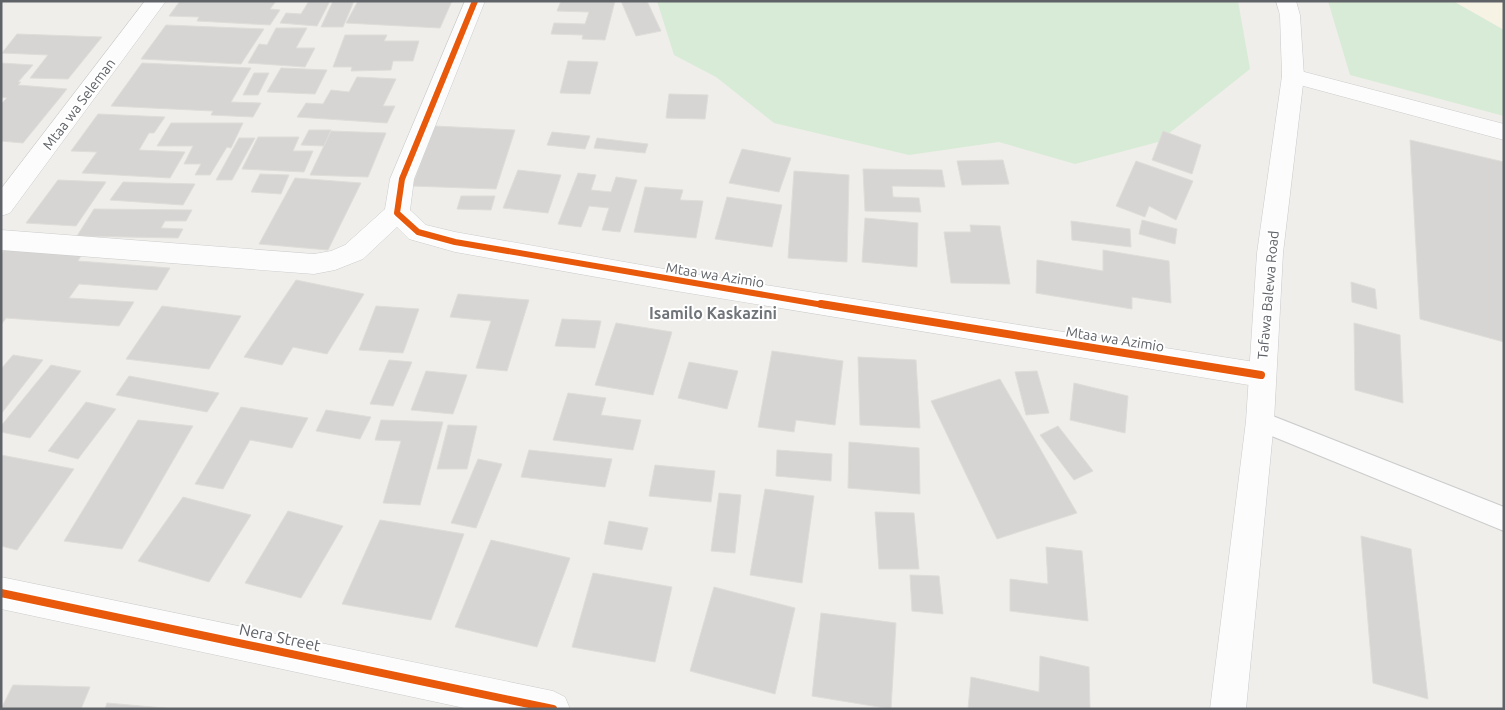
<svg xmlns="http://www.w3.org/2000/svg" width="1505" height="710" viewBox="0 0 1505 710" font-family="Ubuntu,sans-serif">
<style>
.commercial{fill:#f7f3e4}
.green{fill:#d8ebd6}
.building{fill:#d6d5d3;stroke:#deddd9}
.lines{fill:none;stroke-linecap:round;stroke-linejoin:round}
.lane-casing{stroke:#cbcccc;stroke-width:2}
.street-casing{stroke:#cbcccc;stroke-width:1}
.secondary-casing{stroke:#cacacb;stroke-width:1}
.lane{fill:#fdfcfc;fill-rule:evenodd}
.street{fill:#fdfcfc;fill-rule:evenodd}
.secondary{fill:#fdfcfc;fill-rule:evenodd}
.cycleway-far1-casing{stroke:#fff;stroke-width:9}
.cycleway-casing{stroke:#fff;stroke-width:11}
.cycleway-far1{stroke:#e8590c;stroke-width:6}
.cycleway{stroke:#e8590c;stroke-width:8}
.labels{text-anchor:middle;stroke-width:4;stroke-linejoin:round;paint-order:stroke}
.street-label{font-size:14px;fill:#5f6368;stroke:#fff}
.quarter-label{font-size:16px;font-weight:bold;fill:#70757a;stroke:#fff}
.near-street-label{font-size:16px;fill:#5f6368;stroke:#fff}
</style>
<rect width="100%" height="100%" fill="#efeeea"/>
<path class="commercial" d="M 1453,1 L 1504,1 L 1504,30 Z"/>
<path class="green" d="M 657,1 L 1238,1 L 1250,69 L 1158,142 L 1075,164 L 999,142 L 909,155 L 774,123 L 716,77 L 674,55 Z
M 1328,1 L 1453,1 L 1504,30 L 1504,116 L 1350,75 Z"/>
<path class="building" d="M 180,1 L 276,1 L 270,9 L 280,10 L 270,25 L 197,21 L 199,17 L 169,16 Z
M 309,1 L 330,1 L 317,26 L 280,23 L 286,13 L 301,14 Z
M 333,1 L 354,1 L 343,27 L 321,27 Z
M 358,1 L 452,1 L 440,28 L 346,23 Z
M 561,1 L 615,1 L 605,40 L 582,39 L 583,35 L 551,34 L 554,23 L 585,24 L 589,12 L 557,11 Z
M 621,1 L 647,1 L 661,31 L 636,36 Z
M 166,25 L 264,29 L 241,64 L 141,59 Z
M 276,28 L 307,28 L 296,48 L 315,48 L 305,67 L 248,63 L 259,44 L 267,45 Z
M 17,34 L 102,37 L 68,79 L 30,78 L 48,55 L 2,53 Z
M 345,35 L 387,35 L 384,41 L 419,41 L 413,61 L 393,61 L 391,70 L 351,71 L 352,67 L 333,67 Z
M 568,61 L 598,62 L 590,94 L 560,93 Z
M 1,63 L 33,65 L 18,82 L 21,82 L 18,85 L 67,89 L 23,143 L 1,141 L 1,104 L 7,98 L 1,97 Z
M 142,63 L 251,68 L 231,102 L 261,103 L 253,117 L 211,115 L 213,111 L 111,106 Z
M 281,68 L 327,70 L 315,94 L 267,92 Z
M 254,73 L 269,73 L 258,95 L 243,95 Z
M 357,77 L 396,79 L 383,106 L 395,106 L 387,123 L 297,117 L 306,103 L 323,104 L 331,90 L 349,92 Z
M 669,94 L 708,95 L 705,119 L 666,118 Z
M 98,114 L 165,117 L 154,133 L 149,133 L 139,150 L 185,152 L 170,178 L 82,173 L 97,152 L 71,151 Z
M 171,123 L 243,123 L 231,148 L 227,147 L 210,175 L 195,175 L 201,164 L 184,164 L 193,146 L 157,146 Z
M 435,126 L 515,130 L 496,189 L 412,186 Z
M 309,130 L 331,130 L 324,146 L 301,145 Z
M 331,131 L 386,133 L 368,177 L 310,175 Z
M 1163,131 L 1201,145 L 1192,174 L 1152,160 Z
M 552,132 L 590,136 L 585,149 L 547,145 Z
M 258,137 L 299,137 L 293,151 L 313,151 L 304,172 L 242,169 Z
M 239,138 L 255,138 L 232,180 L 216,180 Z
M 597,138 L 648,144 L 645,153 L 594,148 Z
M 1410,140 L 1504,162 L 1504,342 L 1420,319 Z
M 742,149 L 791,158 L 779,192 L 729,183 Z
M 1003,160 L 1009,184 L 962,185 L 957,161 Z
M 1136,161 L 1193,181 L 1176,220 L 1149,206 L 1145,217 L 1116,206 Z
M 863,169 L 942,170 L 945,187 L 892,186 L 893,197 L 919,198 L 921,212 L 865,211 Z
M 518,170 L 561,175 L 548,213 L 503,208 Z
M 794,171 L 849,175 L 847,262 L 788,258 Z
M 578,173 L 596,175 L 591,190 L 611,192 L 616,177 L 637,180 L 620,232 L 602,230 L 609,208 L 589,206 L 581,227 L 558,224 Z
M 260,174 L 289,175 L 281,194 L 251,192 Z
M 295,178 L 361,183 L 328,250 L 259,244 Z
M 58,180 L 106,182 L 76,226 L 26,223 Z
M 123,182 L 195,184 L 183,205 L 110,200 Z
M 645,187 L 683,190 L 680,200 L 703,201 L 696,238 L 634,232 Z
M 461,196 L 495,196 L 491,210 L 457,209 Z
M 727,197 L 782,205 L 772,247 L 715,239 Z
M 94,209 L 192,210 L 186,221 L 165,221 L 161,228 L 183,229 L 178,238 L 77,236 Z
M 865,218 L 918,223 L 917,267 L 862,262 Z
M 1142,220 L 1177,229 L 1175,244 L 1139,234 Z
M 1071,221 L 1130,229 L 1131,247 L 1072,240 Z
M 970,225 L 1000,226 L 1010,284 L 951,283 L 944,232 L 971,232 Z
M 5,249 L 82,254 L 78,261 L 170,268 L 157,290 L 79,284 L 69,298 L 134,302 L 119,326 L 6,318 L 1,325 L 1,254 Z
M 1103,250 L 1169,261 L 1171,303 L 1132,297 L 1132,309 L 1036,293 L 1037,260 L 1103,271 Z
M 296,280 L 364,294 L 327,354 L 293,347 L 282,365 L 244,357 Z
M 1351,282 L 1375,289 L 1377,309 L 1352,302 Z
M 458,294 L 529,300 L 507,371 L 476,368 L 491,321 L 450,317 Z
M 162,306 L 241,316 L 209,369 L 126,359 Z
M 376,306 L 419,309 L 403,353 L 359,350 Z
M 562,319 L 601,321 L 595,348 L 555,346 Z
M 616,323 L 672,332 L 653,395 L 595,385 Z
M 1354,323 L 1400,335 L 1403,403 L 1355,390 Z
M 772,351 L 843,361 L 835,425 L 796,420 L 794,432 L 758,427 Z
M 13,355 L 43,360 L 1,414 L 1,369 Z
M 858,357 L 916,360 L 920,428 L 860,425 Z
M 389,360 L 412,362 L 393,406 L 370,404 Z
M 689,362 L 738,371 L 727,409 L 678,398 Z
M 51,365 L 81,371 L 30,438 L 1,432 L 1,426 Z
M 426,371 L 467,375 L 453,414 L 411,410 Z
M 1037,371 L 1049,413 L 1026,415 L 1015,372 Z
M 129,376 L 219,393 L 207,412 L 116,395 Z
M 1000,379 L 1077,513 L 997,539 L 931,401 Z
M 1074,383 L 1128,396 L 1125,433 L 1070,420 Z
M 568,393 L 606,398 L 601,415 L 641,420 L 633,450 L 553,440 Z
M 86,402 L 116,409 L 78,459 L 48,451 Z
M 241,407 L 308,418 L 292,448 L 250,440 L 223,489 L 195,484 Z
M 326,410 L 371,417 L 360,439 L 316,431 Z
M 138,420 L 193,426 L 122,549 L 64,541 Z
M 381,420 L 443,422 L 420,505 L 383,503 L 401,441 L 375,440 Z
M 448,425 L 477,426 L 467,469 L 437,469 Z
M 1058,426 L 1093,471 L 1074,480 L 1040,435 Z
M 849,442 L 919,448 L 920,494 L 848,488 Z
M 529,450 L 612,459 L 605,487 L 521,477 Z
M 777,450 L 832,454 L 831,481 L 776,476 Z
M 1,455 L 74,469 L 17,550 L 1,546 Z
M 478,459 L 502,464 L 476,528 L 451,523 Z
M 655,465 L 715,471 L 711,502 L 649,496 Z
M 765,489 L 814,496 L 802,583 L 750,575 Z
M 719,493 L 741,495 L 735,553 L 711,551 Z
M 183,497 L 251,515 L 209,582 L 138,561 Z
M 288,511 L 343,526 L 301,598 L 245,583 Z
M 875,512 L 914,513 L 919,569 L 879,569 Z
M 380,520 L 464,534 L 431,620 L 342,604 Z
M 609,521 L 648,528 L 642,550 L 604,544 Z
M 1361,536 L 1411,549 L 1428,699 L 1373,683 Z
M 491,540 L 570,558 L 537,647 L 455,627 Z
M 1046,547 L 1082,551 L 1088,621 L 1010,611 L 1010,579 L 1048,584 Z
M 593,573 L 672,587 L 655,662 L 572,647 Z
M 910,575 L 939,576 L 943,614 L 912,611 Z
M 714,587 L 795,608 L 775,694 L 690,671 Z
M 821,613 L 896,623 L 891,709 L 812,696 Z
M 1040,656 L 1089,667 L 1090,709 L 968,709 L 971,677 L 1039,692 Z
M 13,685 L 90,687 L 81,709 L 1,709 Z
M 107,703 L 175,709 L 105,709 Z"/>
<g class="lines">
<g class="lane-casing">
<path id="lane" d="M 1260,411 L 1504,507 L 1504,531 L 1252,428 L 1248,421 L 1252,414 Z"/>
</g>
<g class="street-casing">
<path id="street" d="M 145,1 L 166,1 L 10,213 L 1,216 L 1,189 Z
M 465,1 L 485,1 L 414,179 L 410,210 L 426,225 L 455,232 L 670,270 L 1261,363 L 1271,367 L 1275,375 L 1271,383 L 1261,387 L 670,290 L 455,252 L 409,239 L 397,227 L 363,259 L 335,270 L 314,274 L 1,250 L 1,230 L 314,254 L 331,251 L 345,245 L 385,209 L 390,179 Z
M 1293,69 L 1504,124 L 1504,140 L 1285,81 L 1282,76 L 1285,71 Z
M 1,577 L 553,691 L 565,697 L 570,709 L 469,709 L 1,609 Z"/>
</g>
<g class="secondary-casing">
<path id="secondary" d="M 1276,1 L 1296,1 L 1300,15 L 1304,76 L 1283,253 L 1274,421 L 1246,709 L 1210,709 L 1246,421 L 1257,253 L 1282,76 L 1280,15 Z"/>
</g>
<use href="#lane" class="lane"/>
<use href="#street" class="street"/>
<use href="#secondary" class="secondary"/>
<g class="cycleway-far1-casing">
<path id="cycleway-far1" d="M 475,1 L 402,179 L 397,213 L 418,232 L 455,242 L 829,306"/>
</g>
<g class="cycleway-casing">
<path id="cycleway" d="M 821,304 L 1261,375
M 1,593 L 553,709"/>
</g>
<use href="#cycleway-far1" class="cycleway-far1"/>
<use href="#cycleway" class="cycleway"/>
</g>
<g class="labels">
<g class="street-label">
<text transform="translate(79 104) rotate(-53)" y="5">Mtaa wa Seleman</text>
<text transform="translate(715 275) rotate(9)" y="5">Mtaa wa Azimio</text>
<text transform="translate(1268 295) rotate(-85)" y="5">Tafawa Balewa Road</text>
<text transform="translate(1115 339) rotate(9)" y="5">Mtaa wa Azimio</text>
</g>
<g class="quarter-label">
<text x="713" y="319">Isamilo Kaskazini</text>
</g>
<g class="near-street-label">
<text transform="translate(280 637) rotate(12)" y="6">Nera Street</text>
</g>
</g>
<rect width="1505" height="710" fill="none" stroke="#5f6368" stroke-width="5"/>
</svg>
